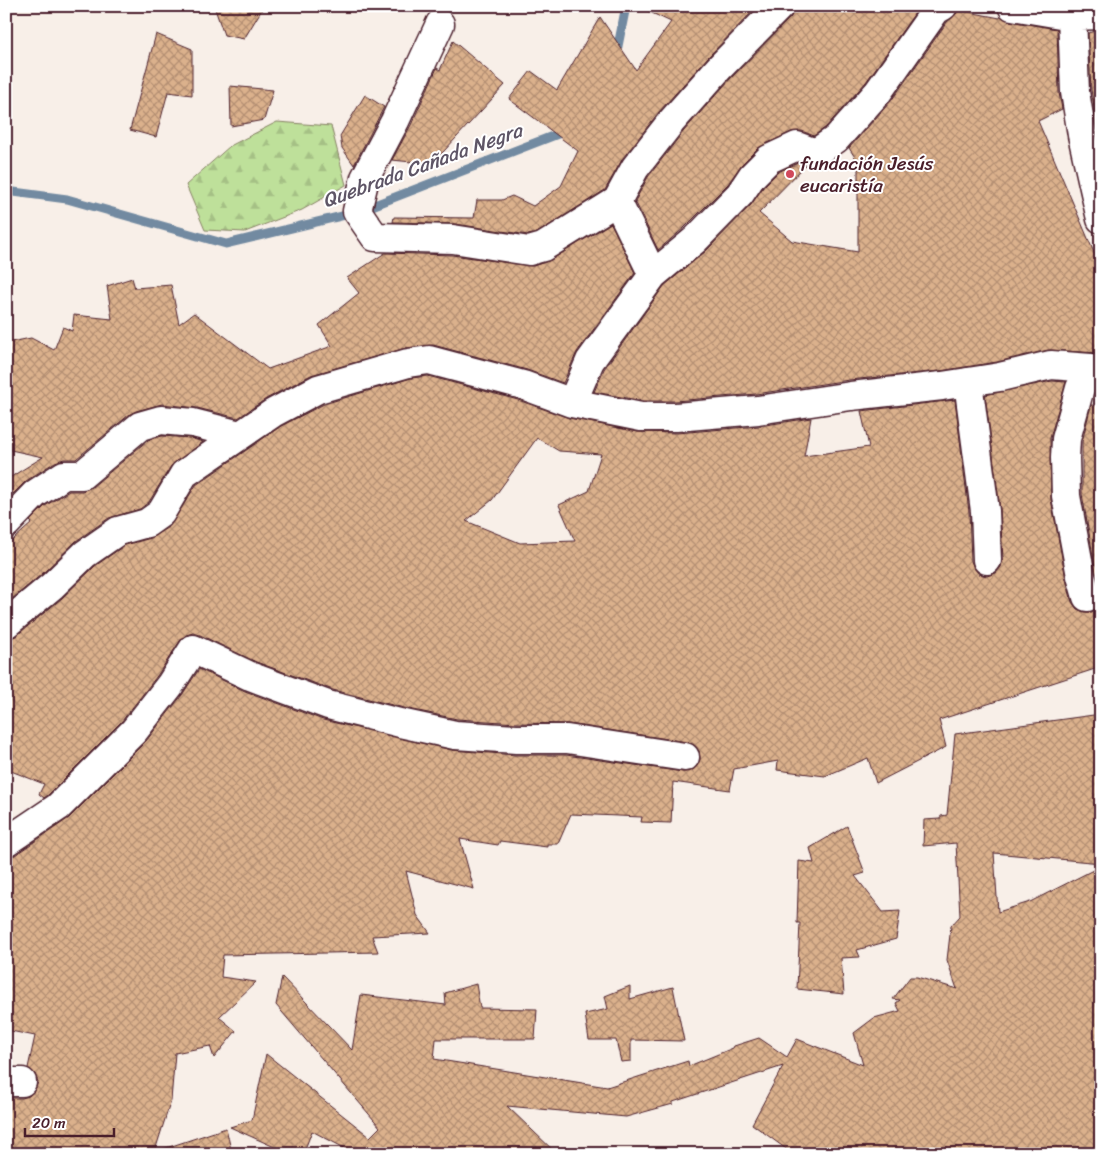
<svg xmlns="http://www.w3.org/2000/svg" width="1107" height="1160" viewBox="0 0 1107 1160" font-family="Sriracha,sans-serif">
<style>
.forest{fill:url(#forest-firs);stroke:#848062}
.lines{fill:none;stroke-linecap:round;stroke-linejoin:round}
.stream{stroke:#728aa1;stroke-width:9}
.building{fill:url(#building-cross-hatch);stroke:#4a1f2b;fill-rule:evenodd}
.minor-casing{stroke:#4a1f2b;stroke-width:31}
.minor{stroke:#fff;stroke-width:28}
.poi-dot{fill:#d1495b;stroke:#fff;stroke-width:2}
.labels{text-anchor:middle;stroke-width:4;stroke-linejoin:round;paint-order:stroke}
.poi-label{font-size:19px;fill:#4a1f2b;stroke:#fff;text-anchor:start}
.water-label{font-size:20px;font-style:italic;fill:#5e5566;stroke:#fff}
</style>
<defs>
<pattern id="forest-firs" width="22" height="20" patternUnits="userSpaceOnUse" patternTransform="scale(1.25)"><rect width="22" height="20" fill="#bee09a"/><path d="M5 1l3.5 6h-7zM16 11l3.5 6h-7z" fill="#a5c085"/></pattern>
<pattern id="building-cross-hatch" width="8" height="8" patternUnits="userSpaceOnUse" patternTransform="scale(1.25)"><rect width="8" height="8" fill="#dbb18c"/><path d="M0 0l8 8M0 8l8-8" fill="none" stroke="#b48f73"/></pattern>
</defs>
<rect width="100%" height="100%" fill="#f8efe8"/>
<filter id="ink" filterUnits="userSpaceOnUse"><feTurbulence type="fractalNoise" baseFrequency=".02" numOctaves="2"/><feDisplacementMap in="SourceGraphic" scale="10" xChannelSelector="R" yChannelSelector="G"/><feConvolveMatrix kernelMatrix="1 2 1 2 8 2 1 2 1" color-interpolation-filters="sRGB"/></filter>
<g filter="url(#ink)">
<path class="forest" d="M 277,122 L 331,126 L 346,185 L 302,210 L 245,232 L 205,230 L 186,185 L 230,146 Z"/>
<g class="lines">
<path class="stream" d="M 616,56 L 626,6
M 6,191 L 67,199 L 226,244 L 354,213 L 563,132 L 566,128"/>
</g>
<path class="building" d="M 214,6 L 264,6 L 244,39 L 224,35 Z
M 637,6 L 758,6 L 708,57 L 659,112 L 623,158 L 605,190 L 537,233 L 528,235 L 455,224 L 393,222 L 394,217 L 474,218 L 477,200 L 502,200 L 512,196 L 533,206 L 561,186 L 578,151 L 509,99 L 531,71 L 557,90 L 600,17 L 636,70 L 671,22 Z
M 795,6 L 920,6 L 866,82 L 826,127 L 814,136 L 802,131 L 791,132 L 758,148 L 741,165 L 728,184 L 684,228 L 658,250 L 635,201 L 648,177 L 683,132 L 730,79 L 791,17 Z
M 958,10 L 1000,18 L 1001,16 L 1009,21 L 1057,29 L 1059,93 L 1062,109 L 1038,121 L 1101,269 L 1101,352 L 1098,353 L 1048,350 L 997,362 L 940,371 L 849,380 L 756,394 L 675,401 L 643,401 L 594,392 L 604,369 L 664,286 L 706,251 L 751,205 L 764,186 L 778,172 L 798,163 L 805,166 L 759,213 L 792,241 L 858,252 L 858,162 L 849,148 L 891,101 L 947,22 L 956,14 Z
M 1095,31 L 1096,35 L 1101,34 L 1101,147 L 1091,90 L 1088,33 Z
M 156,34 L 192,49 L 192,95 L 168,92 L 156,137 L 130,130 Z
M 453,41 L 505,85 L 432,164 L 392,160 L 411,125 L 437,68 L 440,70 Z
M 230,86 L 273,90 L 264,120 L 231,126 Z
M 365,95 L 384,107 L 354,165 L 342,148 L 340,136 Z
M 611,223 L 635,273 L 577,352 L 563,383 L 527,370 L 433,345 L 406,348 L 311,375 L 266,399 L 238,418 L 197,408 L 162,404 L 136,411 L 130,414 L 76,459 L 64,459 L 55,462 L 26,481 L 13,494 L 6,482 L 6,480 L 43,457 L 6,449 L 6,343 L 31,338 L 54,350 L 63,327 L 72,331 L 74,315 L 112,319 L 107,286 L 132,278 L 135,288 L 171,285 L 179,324 L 194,313 L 268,369 L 332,346 L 319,325 L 359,293 L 347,278 L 385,253 L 452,255 L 533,266 L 551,260 Z
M 428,376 L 518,400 L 569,418 L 638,432 L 677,433 L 759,426 L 811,418 L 804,456 L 869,447 L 861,411 L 955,400 L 969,512 L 971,561 L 974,568 L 979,574 L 987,576 L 996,573 L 1001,567 L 1003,559 L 1000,509 L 985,395 L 1052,381 L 1066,382 L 1050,438 L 1051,499 L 1066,579 L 1072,602 L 1077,609 L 1084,612 L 1092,612 L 1098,608 L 1101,603 L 1101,667 L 939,720 L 946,747 L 876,783 L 868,758 L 825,776 L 777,770 L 778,761 L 734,769 L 730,790 L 673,782 L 671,823 L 641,822 L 642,817 L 571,814 L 558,844 L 547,844 L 547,847 L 500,841 L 498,845 L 460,839 L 474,889 L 406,871 L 417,915 L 430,933 L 372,936 L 378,952 L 223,955 L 221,977 L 256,982 L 219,1017 L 236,1031 L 214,1058 L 210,1046 L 175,1053 L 171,1100 L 154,1154 L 45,1154 L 46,1146 L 6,1150 L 6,1098 L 22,1098 L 29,1096 L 35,1090 L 38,1082 L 35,1074 L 28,1068 L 35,1036 L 6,1030 L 6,857 L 15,855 L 69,818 L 146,741 L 182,695 L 199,669 L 245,691 L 323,720 L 452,750 L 515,755 L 566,755 L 683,772 L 691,771 L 697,766 L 700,759 L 699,751 L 694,745 L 687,742 L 569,724 L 517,723 L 457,719 L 404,708 L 333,690 L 256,662 L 200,635 L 193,633 L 186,635 L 180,641 L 157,676 L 122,721 L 48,795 L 44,798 L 39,794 L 44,784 L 6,769 L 6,639 L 16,636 L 62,598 L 95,566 L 125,545 L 151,538 L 170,526 L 196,485 L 281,426 L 324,404 L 411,378 ZM 537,438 L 559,451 L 601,454 L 589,491 L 559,505 L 575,541 L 520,543 L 466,521 L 492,500 Z
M 1091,405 L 1101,406 L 1101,588 L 1096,572 L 1082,494 L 1082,442 Z
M 162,436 L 190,438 L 203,442 L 171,466 L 149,502 L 140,509 L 109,518 L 76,541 L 42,574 L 6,604 L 6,546 L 32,523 L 30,521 L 45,506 L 69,491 L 82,491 L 92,487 L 148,440 Z
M 1101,714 L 1101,863 L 994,853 L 998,912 L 1030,902 L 1101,866 L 1101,1154 L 793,1154 L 752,1124 L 783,1066 L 673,1102 L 673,1104 L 626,1117 L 507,1106 L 557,1154 L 353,1154 L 354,1153 L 312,1131 L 303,1154 L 290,1154 L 230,1127 L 252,1120 L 266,1054 L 370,1137 L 380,1127 L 276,1005 L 282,977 L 352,1050 L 361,995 L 446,1005 L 445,993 L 476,984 L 480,1008 L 537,1009 L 535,1039 L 436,1039 L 434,1059 L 607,1087 L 688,1061 L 689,1066 L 733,1048 L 734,1046 L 759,1038 L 787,1057 L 797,1039 L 863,1065 L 854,1033 L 874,1018 L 900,1011 L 896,1003 L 900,1000 L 893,999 L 910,977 L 917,977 L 957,989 L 947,960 L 951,926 L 960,916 L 956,843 L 923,846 L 924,820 L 940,819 L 941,816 L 947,815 L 955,734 Z
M 847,826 L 865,873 L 855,876 L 883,912 L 900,911 L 896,939 L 857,950 L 860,957 L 841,958 L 844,994 L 797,989 L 800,923 L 797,923 L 799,861 L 814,863 L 810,848 Z
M 630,986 L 630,999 L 673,987 L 684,1041 L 631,1040 L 631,1061 L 621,1062 L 616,1040 L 589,1040 L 585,1014 L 608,1009 L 605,996 Z
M 226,1128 L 232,1154 L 164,1154 L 163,1149 Z"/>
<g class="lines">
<g class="minor-casing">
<path id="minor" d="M 1012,6 L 1072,16 L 1101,15
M 1069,6 L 1072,16 L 1075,92 L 1082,135 L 1101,219
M 440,24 L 395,121 L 365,178 L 357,211 L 375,237 L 453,239 L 529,251 L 543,247 L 617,201
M 653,275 L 617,201 L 635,168 L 671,122 L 719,68 L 780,6
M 968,382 L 985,511 L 987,560
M 572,403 L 590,361 L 653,275 L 695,240 L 740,194 L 752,176 L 769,159 L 797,146 L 813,152 L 820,150 L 836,139 L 878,92 L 936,10 L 943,6
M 6,524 L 35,494 L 64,475 L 82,475 L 140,426 L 161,420 L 193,423 L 240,435
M 1087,597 L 1081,576 L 1066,496 L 1065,458 L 1066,439 L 1080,388 L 1091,368
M 6,624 L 52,586 L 85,554 L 118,531 L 147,523 L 161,513 L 184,474 L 273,413 L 318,389 L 408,363 L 429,360 L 523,385 L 572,403 L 641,417 L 676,417 L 758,410 L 851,396 L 942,386 L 1000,377 L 1051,365 L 1091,368 L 1101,370
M 6,842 L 58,807 L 134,731 L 170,685 L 193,649 L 250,676 L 328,705 L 400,723 L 455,735 L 516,739 L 567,739 L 685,757
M 6,1082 L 22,1082"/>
</g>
<use href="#minor" class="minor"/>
</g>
</g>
<circle class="poi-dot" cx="790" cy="174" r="5"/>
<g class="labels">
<g class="poi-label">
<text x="800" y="170">fundación Jesús<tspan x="800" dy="22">eucaristía</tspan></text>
</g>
<g class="water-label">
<text transform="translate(422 165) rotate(-20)" y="7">Quebrada Cañada Negra</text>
</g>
</g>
<rect width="1107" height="1160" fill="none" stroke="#fff" stroke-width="25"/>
<rect x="12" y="12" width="1082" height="1135" fill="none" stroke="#4a1f2b" stroke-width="2" filter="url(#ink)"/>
<path d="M25 1128v8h89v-8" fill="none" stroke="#4a1f2b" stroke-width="2.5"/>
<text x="32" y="1128" font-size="15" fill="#4a1f2b" stroke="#ffffff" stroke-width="4" paint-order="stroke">20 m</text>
</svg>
